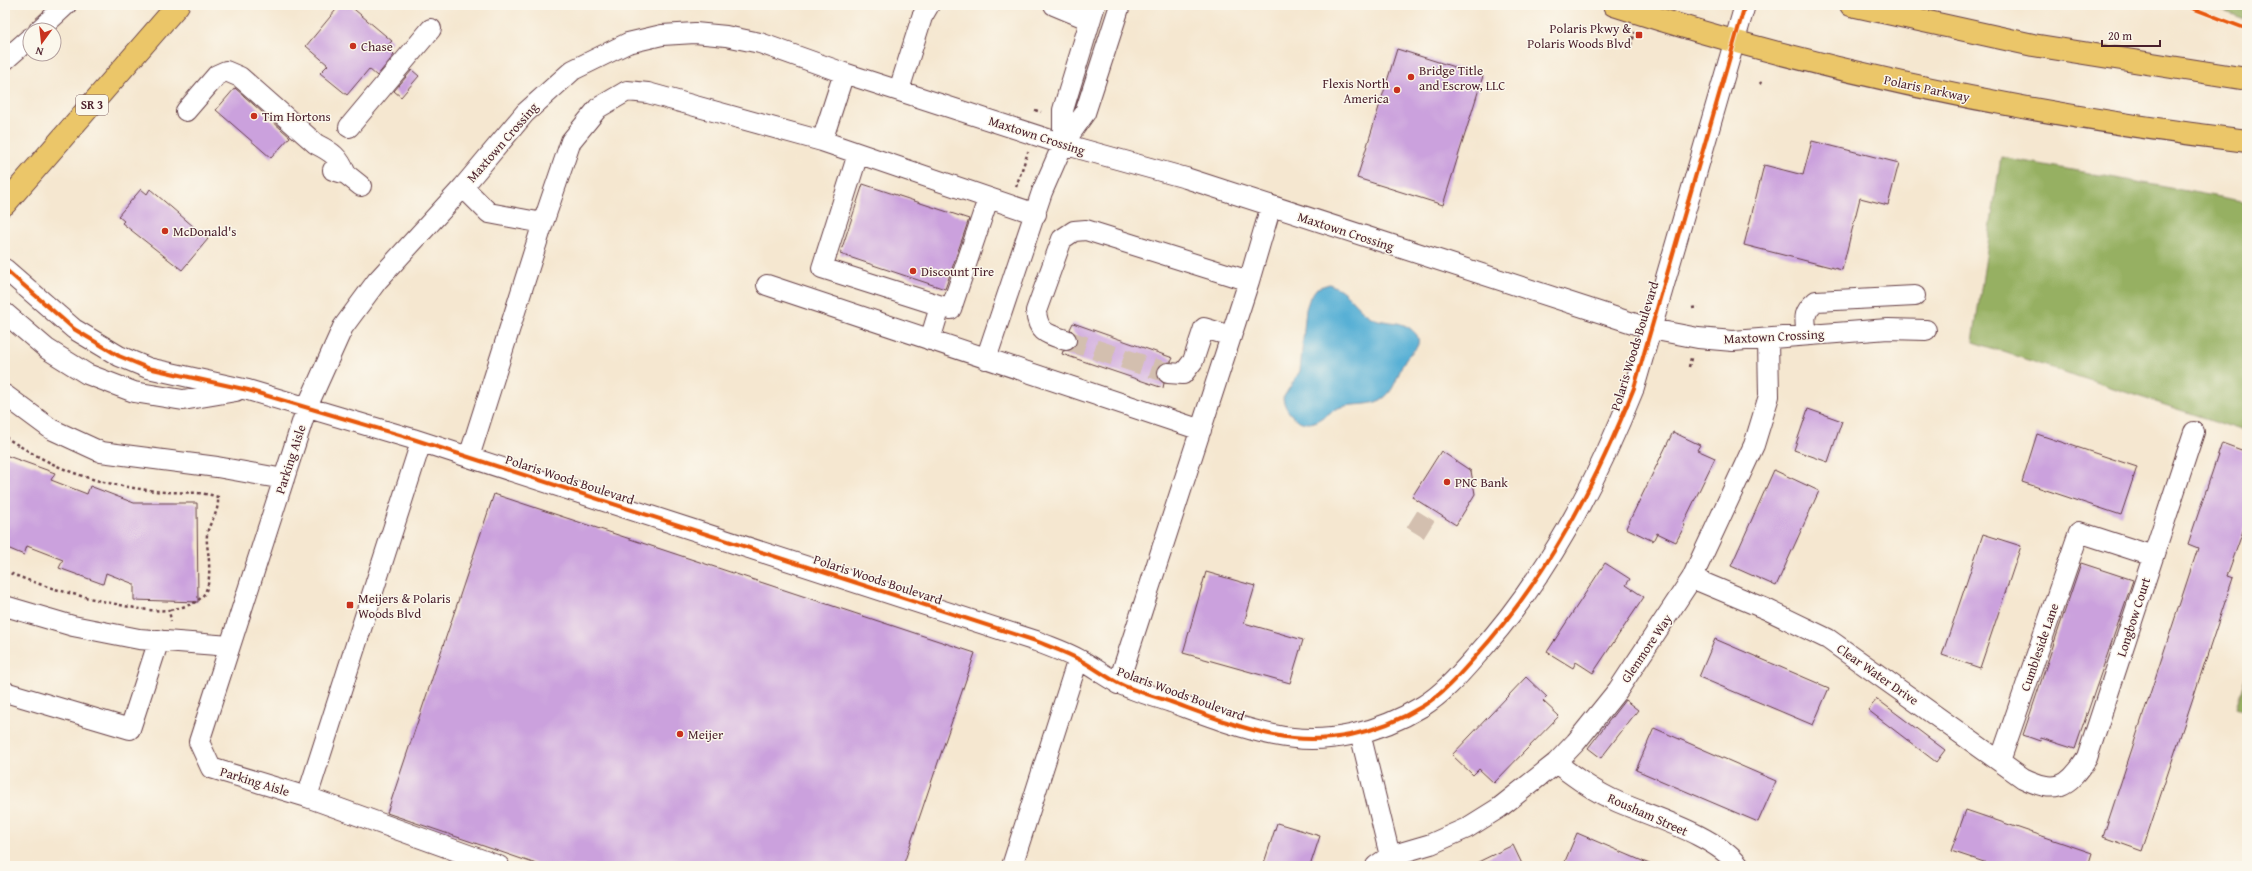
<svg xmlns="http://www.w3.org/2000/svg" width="2252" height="871" viewBox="0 0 2252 871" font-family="'Gentium Book Plus',serif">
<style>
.forest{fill:#96b062;stroke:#706846}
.water{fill:#59b0d5;stroke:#526880}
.building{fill:#cba1dd}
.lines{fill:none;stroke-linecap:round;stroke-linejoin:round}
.minor-tunnel{stroke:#d3bfaf;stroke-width:20;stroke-dasharray:20 10;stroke-linecap:butt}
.minor-casing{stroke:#643d44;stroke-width:22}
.major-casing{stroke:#643d44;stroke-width:24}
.path{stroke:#643d44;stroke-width:2.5;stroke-dasharray:3 3;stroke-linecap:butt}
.minor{stroke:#fff;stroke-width:20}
.major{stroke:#ebc669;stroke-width:22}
.cycleway-casing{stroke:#fbf7ec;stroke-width:6}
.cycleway{stroke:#e8590c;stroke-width:4}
.poi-dot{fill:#c8321e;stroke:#fbf7ec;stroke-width:1.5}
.labels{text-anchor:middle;stroke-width:3;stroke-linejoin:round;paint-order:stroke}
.shield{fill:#fbf7ec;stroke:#7f6065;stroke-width:1}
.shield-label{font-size:12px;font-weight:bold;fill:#4a1f2b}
.poi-label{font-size:13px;fill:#4a1f2b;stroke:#fbf7ec;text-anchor:start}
.street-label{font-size:13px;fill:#4a1f2b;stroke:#fbf7ec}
</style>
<rect width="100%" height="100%" fill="#fbf7ec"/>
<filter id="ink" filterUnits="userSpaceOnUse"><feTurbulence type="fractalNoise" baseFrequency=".025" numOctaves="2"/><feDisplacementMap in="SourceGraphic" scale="8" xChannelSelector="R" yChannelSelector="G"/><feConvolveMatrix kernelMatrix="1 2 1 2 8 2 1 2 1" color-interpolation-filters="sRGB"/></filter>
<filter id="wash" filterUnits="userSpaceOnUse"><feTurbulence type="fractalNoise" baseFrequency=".012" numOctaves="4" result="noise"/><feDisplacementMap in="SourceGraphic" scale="16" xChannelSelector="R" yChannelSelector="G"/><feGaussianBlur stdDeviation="0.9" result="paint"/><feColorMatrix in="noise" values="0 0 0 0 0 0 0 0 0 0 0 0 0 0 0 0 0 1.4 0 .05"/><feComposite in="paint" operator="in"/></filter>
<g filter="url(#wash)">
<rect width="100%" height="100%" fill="#f5e7d0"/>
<path class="forest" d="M 2208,5 L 2247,5 L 2247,20 Z
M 2001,157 L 2247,202 L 2247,432 L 1973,342 Z
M 2247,672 L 2247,711 L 2236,707 Z"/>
<path class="water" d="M 1329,284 C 1349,290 1354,307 1371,317 C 1385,325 1402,318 1415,333 C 1418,335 1419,341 1418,344 C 1416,351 1408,354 1405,360 C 1398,372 1396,388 1385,397 C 1373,407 1354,403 1341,407 C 1331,410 1324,419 1314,422 C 1299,427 1285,412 1283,398 L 1300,371 L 1306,309 L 1310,297 L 1317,288 Z"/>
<g id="blocks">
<path class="building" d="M 340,5 L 349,5 L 392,41 L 386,47 L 394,55 L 377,76 L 369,69 L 347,95 L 320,73 L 328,65 L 306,46 Z
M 1397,49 L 1483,76 L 1443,205 L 1357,178 Z
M 412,70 L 419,76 L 401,97 L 394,91 Z
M 235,88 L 290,137 L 271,158 L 216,110 Z
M 1812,141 L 1899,163 L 1888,205 L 1860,198 L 1842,270 L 1744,245 L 1764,165 L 1803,175 Z
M 863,184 L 969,219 L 945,289 L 840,254 Z
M 141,189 L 147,194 L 150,189 L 208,239 L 182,270 L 122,223 L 124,221 L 118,216 Z
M 1073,323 L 1173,358 L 1171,362 L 1163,363 L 1157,372 L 1158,378 L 1164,383 L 1163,388 L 1062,354 L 1063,351 L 1073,349 L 1077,344 L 1077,337 L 1070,329 Z
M 1808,409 L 1842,421 L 1828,462 L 1794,450 Z
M 1673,432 L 1700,445 L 1697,450 L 1715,458 L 1683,524 L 1685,525 L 1676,542 L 1657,533 L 1653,541 L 1626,528 Z
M 2037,434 L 2137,467 L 2121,515 L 2022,482 Z
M 2222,443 L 2247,452 L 2247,520 L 2227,576 L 2233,578 L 2142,851 L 2103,837 L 2198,548 L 2188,544 Z
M 1441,451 L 1471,471 L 1475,494 L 1456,525 L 1412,497 Z
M 5,455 L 55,473 L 51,480 L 87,494 L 90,486 L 134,503 L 197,503 L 198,602 L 134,600 L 134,584 L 106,573 L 103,584 L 59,568 L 63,560 L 27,546 L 24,555 L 5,547 Z
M 1774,470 L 1819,491 L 1776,586 L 1731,566 Z
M 494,494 L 975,653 L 903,866 L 542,866 L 387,813 Z
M 1983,534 L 2021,546 L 1980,668 L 1942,655 Z
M 1605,563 L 1630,579 L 1626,585 L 1644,597 L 1593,673 L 1576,662 L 1573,668 L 1547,652 Z
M 2081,563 L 2133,580 L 2075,749 L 2041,738 L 2040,741 L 2023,735 Z
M 1206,572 L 1255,586 L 1244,623 L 1303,640 L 1290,683 L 1183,653 Z
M 1715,639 L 1829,688 L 1813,725 L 1699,677 Z
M 1526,677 L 1547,697 L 1543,701 L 1559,716 L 1494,783 L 1479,769 L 1473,775 L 1452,755 Z
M 1877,699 L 1945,750 L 1936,762 L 1868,710 Z
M 1625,700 L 1638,710 L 1601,758 L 1588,748 Z
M 1654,728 L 1776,781 L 1758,822 L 1636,770 Z
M 1966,810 L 2092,853 L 2088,866 L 1996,866 L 1951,851 Z
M 1277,823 L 1320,836 L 1310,866 L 1263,866 Z
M 1577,833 L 1654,866 L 1563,866 Z
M 1513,845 L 1523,866 L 1470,866 Z"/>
</g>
</g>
<g filter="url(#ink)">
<use href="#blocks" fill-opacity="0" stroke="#643d44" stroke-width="1"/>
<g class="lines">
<path class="minor-tunnel" d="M 1066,340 L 1168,373
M 1412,519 L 1436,534"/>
<g class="minor-casing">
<path id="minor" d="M 1054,5 L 1090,20
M 1095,5 L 1063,110 L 1063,144 L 1085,113 L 1120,5
M 39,30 L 66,5
M 5,60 L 30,38
M 899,90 L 922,17 L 929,5
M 186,111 L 217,75 L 226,71 L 240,77 L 316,144 C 332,152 339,157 346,174
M 349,127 L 431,29
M 822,141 L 844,73
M 858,154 L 822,268 L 951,309 L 988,199
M 333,170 L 346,174 L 361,186
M 463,187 L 489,213 L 543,223 L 571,141 L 598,108 L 627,91 L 648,93 L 822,141 L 1036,214
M 5,269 L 74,329 L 119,356 L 148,368 L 248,390 L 413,439 L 1036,641 C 1050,647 1066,652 1080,660 C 1093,667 1105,676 1118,683 C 1134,691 1153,696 1171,702 C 1204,714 1239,728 1274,735 C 1326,746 1379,733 1423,706 C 1444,693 1460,674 1476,656 C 1547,578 1595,485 1634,388 L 1745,5
M 767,285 L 1201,430
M 5,313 L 47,349 L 87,374 L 134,392 L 183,400 L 236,391
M 1807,335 C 1805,319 1802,313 1816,301 L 1915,296
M 930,340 L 940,307
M 1066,340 C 1047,334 1038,333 1036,311 L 1062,239 L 1074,231 L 1086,230 L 1249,281 L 1271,206
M 986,359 L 1042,192 L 1063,144
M 1168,373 L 1183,374 L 1193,361 L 1204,328 L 1231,336
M 5,395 L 51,429 L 101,452 L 217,467 L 284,479
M 469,457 L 543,223
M 1692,578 L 1766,609 L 1828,639 L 2023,778 C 2056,794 2068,788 2087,758 L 2194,432
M 5,606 L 73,626 L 139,639 L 230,646
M 1118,684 L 1249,281
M 5,692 L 130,729 L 159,640
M 1360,733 L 1390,856
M 2000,761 L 2079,532 L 2153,556
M 1556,763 C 1576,778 1595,792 1618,802 C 1655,818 1715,835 1739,866
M 307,797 L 421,442
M 499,866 L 307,797 L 211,768 L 199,742 L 307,407 L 343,327 L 377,281 L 463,187 L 525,113 L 573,70 L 628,43 L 662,35 L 695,33 L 726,36 L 760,43 L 844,73 L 1063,144 L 1186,178 L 1651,329 L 1698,338 L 1733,341 L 1888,329 L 1926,330
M 1012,866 L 1078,659
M 1376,866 L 1390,856 L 1431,844 L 1467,828 L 1499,808 L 1556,763 L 1576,742 L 1618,690 L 1692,578 L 1754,445 L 1769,396 L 1768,340"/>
</g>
<g class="major-casing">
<path id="major" d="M 1614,5 C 1820,72 2032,115 2247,141
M 1851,5 L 2033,45 L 2247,79
M 5,204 L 178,5"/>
</g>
<path class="path" d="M 1631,45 L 1635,32
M 1760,82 L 1762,85
M 1035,110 L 1041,112
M 1016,187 L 1028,152
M 1692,308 L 1698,307
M 1689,367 L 1691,358
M 5,437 C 59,471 91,483 155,491 C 175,494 198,490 218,497 C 219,516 209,520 207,535 C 206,545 209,553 209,563 C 211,598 200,604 169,610
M 5,571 C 40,586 74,595 111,603 C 130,607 149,612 169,610 L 171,621"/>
<use href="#minor" class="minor"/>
<use href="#major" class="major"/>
<g class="cycleway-casing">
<path id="cycleway" d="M 2184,5 L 2247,29
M 5,269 L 74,329 L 119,356 L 148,368 L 248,390 L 413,439 L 1036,641 C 1050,647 1066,652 1080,660 C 1093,667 1105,676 1118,683 C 1134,691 1153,696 1171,702 C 1204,714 1239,728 1274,735 C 1326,746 1379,733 1423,706 C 1444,693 1460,674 1476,656 C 1547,578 1595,485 1634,388 L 1745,5"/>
</g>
<use href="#cycleway" class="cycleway"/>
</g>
</g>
<g class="poi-dot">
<rect x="1635" y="31" width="8" height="8" rx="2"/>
<circle cx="353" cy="46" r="4"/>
<circle cx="1411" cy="77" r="4"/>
<circle cx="1397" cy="90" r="4"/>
<circle cx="254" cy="116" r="4"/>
<circle cx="165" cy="231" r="4"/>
<circle cx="913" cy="271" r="4"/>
<circle cx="1447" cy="482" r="4"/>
<rect x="346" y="601" width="8" height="8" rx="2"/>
<circle cx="680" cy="734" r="4"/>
</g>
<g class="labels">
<rect class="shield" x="76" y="95" width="32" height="20" rx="3"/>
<g class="shield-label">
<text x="92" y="109">SR 3</text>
</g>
<g class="poi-label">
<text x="1631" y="33" text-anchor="end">Polaris Pkwy &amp;<tspan x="1631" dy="15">Polaris Woods Blvd</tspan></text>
<text x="361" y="51">Chase</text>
<text x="1419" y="75">Bridge Title<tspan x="1419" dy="15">and Escrow, LLC</tspan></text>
<text x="1389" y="88" text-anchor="end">Flexis North<tspan x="1389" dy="15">America</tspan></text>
<text x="262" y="121">Tim Hortons</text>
<text x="173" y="236">McDonald's</text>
<text x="921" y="276">Discount Tire</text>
<text x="1455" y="487">PNC Bank</text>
<text x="358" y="603">Meijers &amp; Polaris<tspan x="358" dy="15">Woods Blvd</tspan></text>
<text x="688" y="739">Meijer</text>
</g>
<g class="street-label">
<text transform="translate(1927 88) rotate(12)" y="5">Polaris Parkway</text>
<text transform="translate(1037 135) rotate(18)" y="5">Maxtown Crossing</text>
<text transform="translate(502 142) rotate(-49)" y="5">Maxtown Crossing</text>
<text transform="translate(1346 231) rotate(18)" y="5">Maxtown Crossing</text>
<text transform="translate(1774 336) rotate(-3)" y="5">Maxtown Crossing</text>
<text transform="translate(1634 346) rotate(-73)" y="5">Polaris Woods Boulevard</text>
<text transform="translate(290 459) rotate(-72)" y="5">Parking Aisle</text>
<text transform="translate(570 479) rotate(18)" y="5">Polaris Woods Boulevard</text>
<text transform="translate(878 579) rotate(18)" y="5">Polaris Woods Boulevard</text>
<text transform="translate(2133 617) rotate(-72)" y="5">Longbow Court</text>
<text transform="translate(2039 647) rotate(-71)" y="5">Cumbleside Lane</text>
<text transform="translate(1646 648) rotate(-56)" y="5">Glenmore Way</text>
<text transform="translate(1878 674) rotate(35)" y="5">Clear Water Drive</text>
<text transform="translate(1181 693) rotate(20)" y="5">Polaris Woods Boulevard</text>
<text transform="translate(255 781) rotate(17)" y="5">Parking Aisle</text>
<text transform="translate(1648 814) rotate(24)" y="5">Rousham Street</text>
</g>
</g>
<rect width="2252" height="871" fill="none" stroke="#fbf7ec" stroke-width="20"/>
<g transform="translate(42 42) rotate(195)"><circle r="19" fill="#fbf7ec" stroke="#b4a19f"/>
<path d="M0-3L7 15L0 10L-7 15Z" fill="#c8321e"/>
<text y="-6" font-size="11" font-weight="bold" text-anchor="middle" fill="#4a1f2b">N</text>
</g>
<path d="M2102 40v6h58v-6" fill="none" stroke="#4a1f2b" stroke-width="2"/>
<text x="2108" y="40" font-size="12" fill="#4a1f2b" stroke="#fbf7ec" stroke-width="3" paint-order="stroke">20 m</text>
</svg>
